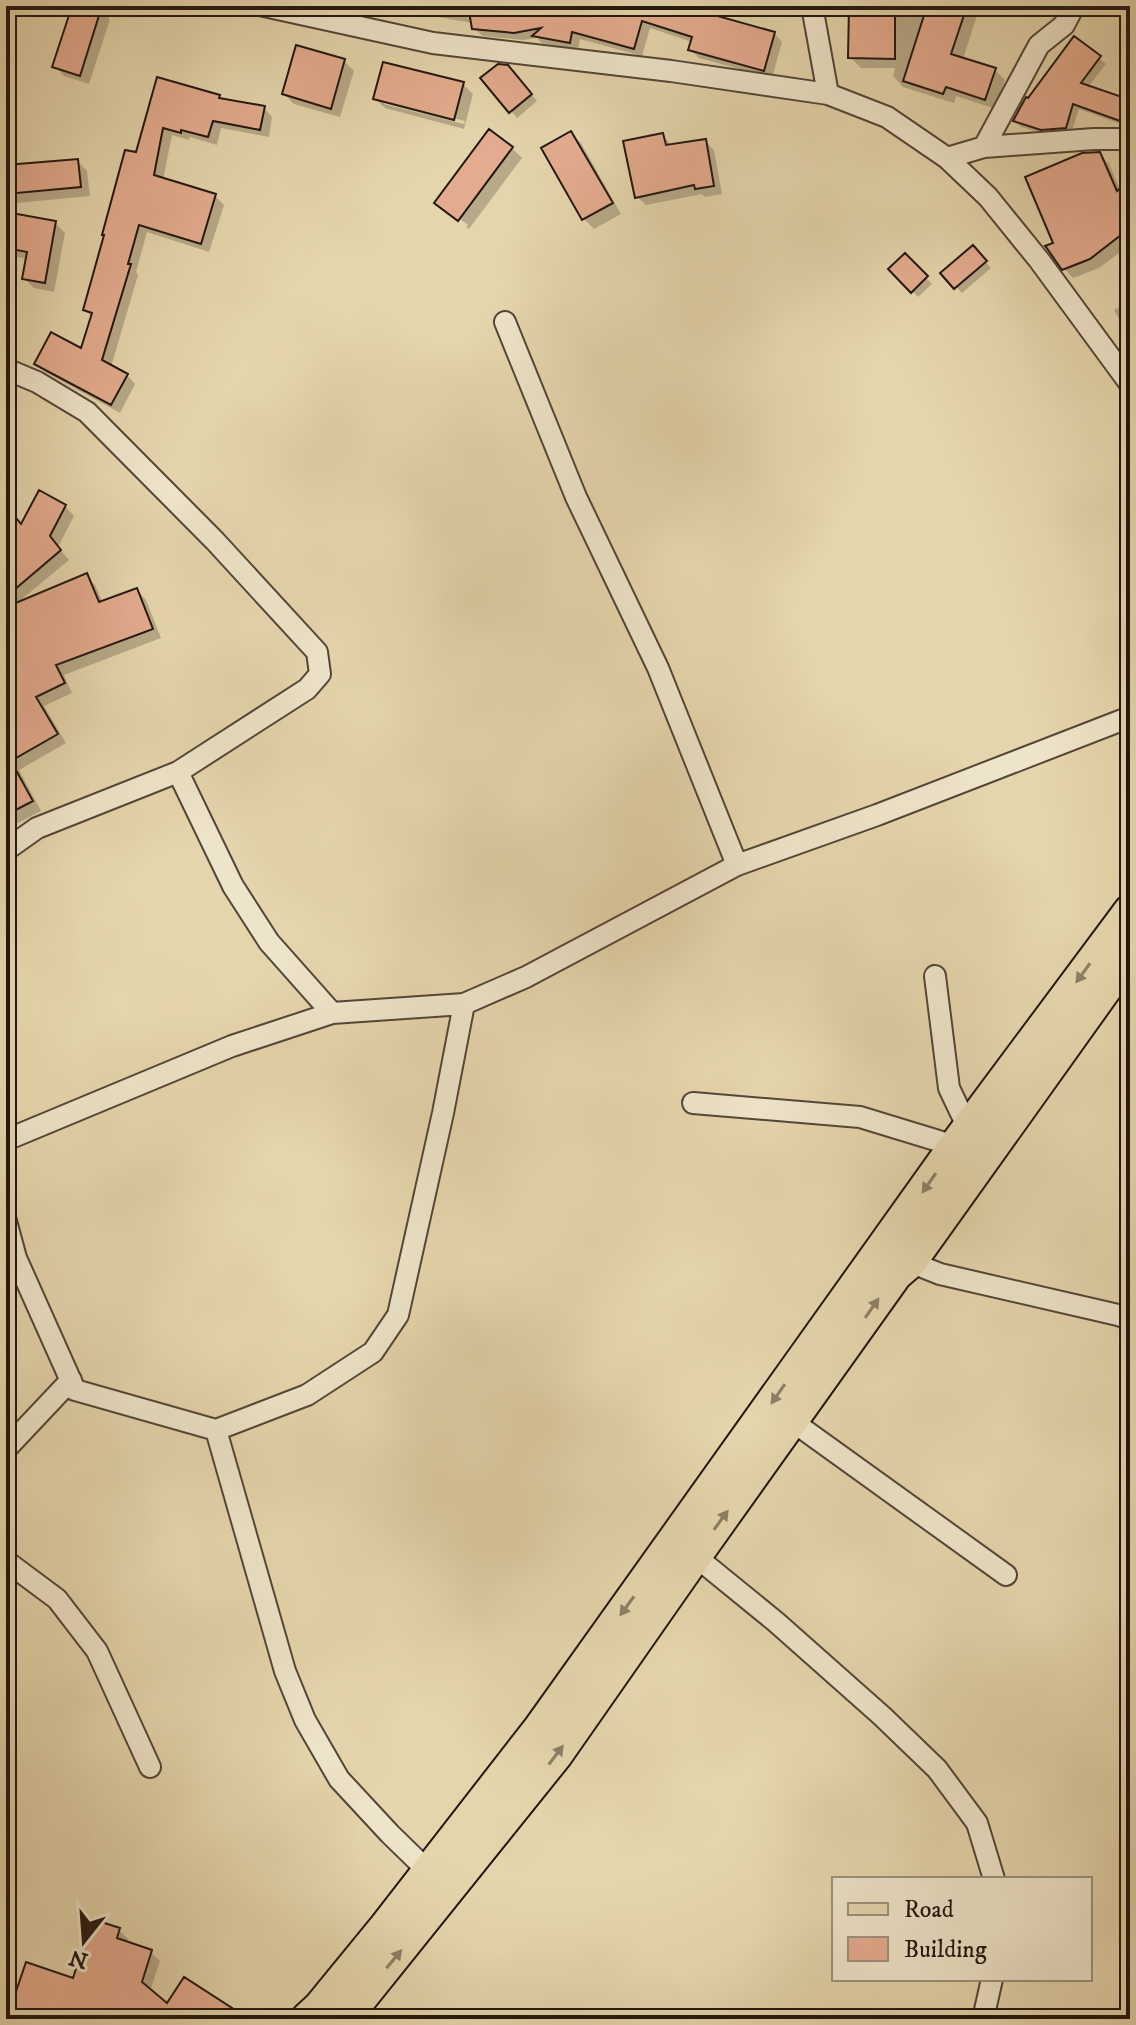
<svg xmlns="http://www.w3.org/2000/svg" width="1136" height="2025" viewBox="0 0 1136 2025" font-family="'IM FELL DW Pica',serif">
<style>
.shadow{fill:#0003;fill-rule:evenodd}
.building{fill:#e4ac8f;stroke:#221710;stroke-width:2}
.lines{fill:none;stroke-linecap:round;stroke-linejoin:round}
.street-casing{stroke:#534637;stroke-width:24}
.primary-casing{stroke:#221710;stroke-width:36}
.street{stroke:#eee4c9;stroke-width:20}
.primary{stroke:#e5d5ac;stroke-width:32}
.oneway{fill:#8d8066}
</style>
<rect width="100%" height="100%" fill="#e5d5ac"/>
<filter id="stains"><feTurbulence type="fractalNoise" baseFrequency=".0025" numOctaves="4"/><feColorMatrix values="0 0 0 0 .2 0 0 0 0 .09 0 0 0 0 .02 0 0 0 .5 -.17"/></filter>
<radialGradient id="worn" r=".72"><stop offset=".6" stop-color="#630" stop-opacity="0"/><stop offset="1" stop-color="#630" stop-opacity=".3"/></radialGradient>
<path class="shadow" d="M 74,6 L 89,6 L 100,10 L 110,19 L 89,84 L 64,76 L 55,66 Z
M 424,6 L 702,6 L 700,13 L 774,33 L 782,42 L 772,78 L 699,58 L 690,49 L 692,42 L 650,28 L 642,56 L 580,39 L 578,50 L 542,43 L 537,38 L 523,40 L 483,36 L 474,28 L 473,23 L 432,16 Z
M 899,6 L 980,6 L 963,59 L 995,70 L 1005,80 L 996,109 L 956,96 L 954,103 L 903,87 L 893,76 L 895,68 L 861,68 L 850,57 L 851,8 L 898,9 Z
M 1130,38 L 1130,62 L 1118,51 Z
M 1099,58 L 1106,64 L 1088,87 L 1127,101 L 1130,104 L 1130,115 L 1126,126 L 1079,109 L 1071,134 L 1049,135 L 1021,127 L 1015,121 Z
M 344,61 L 354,71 L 340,117 L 294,104 L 284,94 Z
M 514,74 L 537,101 L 517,118 L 511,111 Z
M 158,80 L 219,96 L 223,101 L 264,108 L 272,117 L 269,137 L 221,128 L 217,145 L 190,137 L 189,140 L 172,135 L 163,180 L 215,196 L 224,205 L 209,252 L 147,232 L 136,272 L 138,275 L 111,367 L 127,375 L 135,384 L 120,413 L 45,372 L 36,363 L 82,351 L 93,318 L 85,310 L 138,155 Z
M 463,84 L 473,94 L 464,129 L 385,108 L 375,99 ZM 384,100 L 465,121 L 464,124 L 384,104 Z
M 571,134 L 581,143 L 621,214 L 594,229 L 584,219 L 544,149 Z
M 662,135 L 672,146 L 705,141 L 714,150 L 722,194 L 705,197 L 702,194 L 646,205 L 637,197 Z
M 512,148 L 522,158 L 469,229 L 466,227 L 468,225 L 445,208 Z
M 1099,154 L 1109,164 L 1122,194 L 1130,190 L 1130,245 L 1099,268 L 1073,278 L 1064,268 L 1055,244 Z
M 77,161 L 87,171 L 90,196 L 6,204 L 6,167 Z
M 6,214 L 55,223 L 65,233 L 54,292 L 34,288 L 24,278 L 28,259 L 6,255 Z
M 973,248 L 991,268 L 962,293 L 943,273 Z
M 905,256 L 932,284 L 918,297 L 891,269 Z
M 1130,301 L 1130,338 L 1114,310 Z
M 6,419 L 17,429 L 6,461 Z
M 65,506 L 74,516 L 58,547 L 69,560 L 17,603 L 86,576 L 95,585 L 103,603 L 137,590 L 146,600 L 161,638 L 64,675 L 72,693 L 44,706 L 66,743 L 19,770 L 41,811 L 6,829 L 6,507 L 22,526 Z
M 6,978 L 16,1007 L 6,1011 Z
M 119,1930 L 128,1939 L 126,1944 L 151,1952 L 160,1961 L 150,1991 L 167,2006 L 241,2019 L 9,2019 L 27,1964 L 74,1980 Z
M 412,2010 L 431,2019 L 408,2019 Z"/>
<path class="building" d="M 72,6 L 102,6 L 80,76 L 52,67 Z
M 468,6 L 682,6 L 775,32 L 764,71 L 688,50 L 692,37 L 642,21 L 634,49 L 572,32 L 570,43 L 532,36 L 541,28 L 514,33 L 472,29 Z
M 849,6 L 895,7 L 895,59 L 848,58 Z
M 927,6 L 967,6 L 951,54 L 996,68 L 985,100 L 946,87 L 943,94 L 903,81 Z
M 1074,36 L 1101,56 L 1081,83 L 1128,99 L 1120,121 L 1073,104 L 1066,128 L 1041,130 L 1013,121 L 1026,97 L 1028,98 Z
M 296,45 L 345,59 L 331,109 L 282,94 Z
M 383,62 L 464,82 L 454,120 L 373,99 Z
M 498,64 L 508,65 L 532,94 L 509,113 L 480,78 Z
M 157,77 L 220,95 L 219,98 L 265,106 L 260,130 L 213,121 L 208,137 L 181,130 L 181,133 L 163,128 L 154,175 L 216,194 L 201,244 L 139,225 L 128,264 L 131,264 L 102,360 L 128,374 L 111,405 L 34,364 L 51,332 L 81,348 L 92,313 L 83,310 L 104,235 L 102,235 L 125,150 L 136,152 Z
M 489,129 L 513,147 L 458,221 L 434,203 Z
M 571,131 L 613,203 L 582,220 L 541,148 Z
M 663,133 L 666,145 L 706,139 L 714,186 L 695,189 L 694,185 L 635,198 L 623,141 Z
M 1100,152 L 1117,191 L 1130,180 L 1130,228 L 1090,259 L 1062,270 L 1046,247 L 1045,246 L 1053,243 L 1025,177 L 1082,153 Z
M 78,159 L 81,187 L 6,194 L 6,165 Z
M 6,212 L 56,221 L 45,283 L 22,279 L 27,252 L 6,248 Z
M 973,245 L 987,261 L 954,289 L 940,273 Z
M 905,253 L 928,276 L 911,293 L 888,269 Z
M 39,490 L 66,505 L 50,536 L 61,550 L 14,590 L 6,580 L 6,506 L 21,524 Z
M 87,573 L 99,602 L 137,588 L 153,629 L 56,665 L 65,683 L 36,697 L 58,734 L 11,761 L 33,801 L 6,815 L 6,607 Z
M 92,1919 L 120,1928 L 117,1938 L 152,1950 L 142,1982 L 167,2003 L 184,1977 L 249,2019 L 118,2019 L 92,2010 L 86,2019 L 20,2019 L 8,2015 L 26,1962 L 73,1978 Z"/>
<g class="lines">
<g class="street-casing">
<path id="street" d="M 264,6 L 433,43 L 671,71 L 828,94 L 887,117 L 947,158 L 988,197 L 1039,260 L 1130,384
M 812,6 L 828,94
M 984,147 L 1039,45 L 1064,25 L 1074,6
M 947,158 L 984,147 L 1094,139 L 1130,139
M 505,322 L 576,497 L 658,668 L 737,865
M 6,369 L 37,382 L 87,412 L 215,541 L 317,652 L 320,674 L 307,689 L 178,772 L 37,828 L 6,850
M 178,772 L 233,886 L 269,942 L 332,1013
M 935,976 L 949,1088 L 968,1128
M 693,1103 L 860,1117 L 955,1146
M 6,1140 L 232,1046 L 332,1013 L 464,1004 L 526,977 L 737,865 L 877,815 L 1130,717
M 6,1221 L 16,1258 L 75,1390 L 216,1430 L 307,1395 L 373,1352 L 398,1315 L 443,1113 L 464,1004
M 910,1262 L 940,1274 L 1118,1315 L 1130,1319
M 792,1421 L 1006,1575
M 216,1430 L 285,1671 L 305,1720 L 339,1779 L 390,1834 L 429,1872
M 6,1449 L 71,1380
M 695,1556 L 776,1622 L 882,1716 L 937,1769 L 977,1823 L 994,1879
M 6,1561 L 57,1599 L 97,1651 L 150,1767
M 983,2019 L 992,1979"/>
</g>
<g class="primary-casing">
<path id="primary" d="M 307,2019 L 320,2007 L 383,1930 L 540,1728 L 955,1146 L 1130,911
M 344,2019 L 556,1755 L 695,1556 L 896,1274 L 910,1262 L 1130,954"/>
</g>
<use href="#street" class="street"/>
<use href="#primary" class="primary"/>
</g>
<defs><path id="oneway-solid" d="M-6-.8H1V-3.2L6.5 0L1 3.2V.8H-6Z" transform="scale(2)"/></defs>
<g class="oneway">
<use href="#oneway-solid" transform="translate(1083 973) rotate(126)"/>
<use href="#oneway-solid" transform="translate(929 1183) rotate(125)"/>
<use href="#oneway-solid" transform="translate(872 1308) rotate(-55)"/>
<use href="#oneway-solid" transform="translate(778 1394) rotate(125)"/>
<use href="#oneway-solid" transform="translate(721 1520) rotate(-54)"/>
<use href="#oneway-solid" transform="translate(627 1606) rotate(126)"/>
<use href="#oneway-solid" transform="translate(556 1755) rotate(-53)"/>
<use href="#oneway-solid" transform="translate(394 1959) rotate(-51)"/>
</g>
<rect width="1136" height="2025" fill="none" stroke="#e5d5ac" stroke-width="32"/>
<rect x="8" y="8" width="1120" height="2009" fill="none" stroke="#221710" stroke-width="4"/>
<rect x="16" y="16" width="1104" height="1993" fill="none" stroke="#221710" stroke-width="2"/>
<rect x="832" y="1877" width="260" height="104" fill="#eee4c9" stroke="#9c927f" stroke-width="2"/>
<rect x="848" y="1903" width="40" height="12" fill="#e5d5ac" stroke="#9c927f" stroke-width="2"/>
<text x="904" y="1917" font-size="24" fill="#221710">Road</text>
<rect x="848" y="1937" width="40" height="24" fill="#e4ac8f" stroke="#9c927f" stroke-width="2"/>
<text x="904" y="1957" font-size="24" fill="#221710">Building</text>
<g transform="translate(84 1941) rotate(197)" stroke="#eee4c9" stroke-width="6" paint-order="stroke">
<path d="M0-6L14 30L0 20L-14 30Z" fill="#221710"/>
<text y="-12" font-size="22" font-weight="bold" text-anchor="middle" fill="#221710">N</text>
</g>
<rect width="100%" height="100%" filter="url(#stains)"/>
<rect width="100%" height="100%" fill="url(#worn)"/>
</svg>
